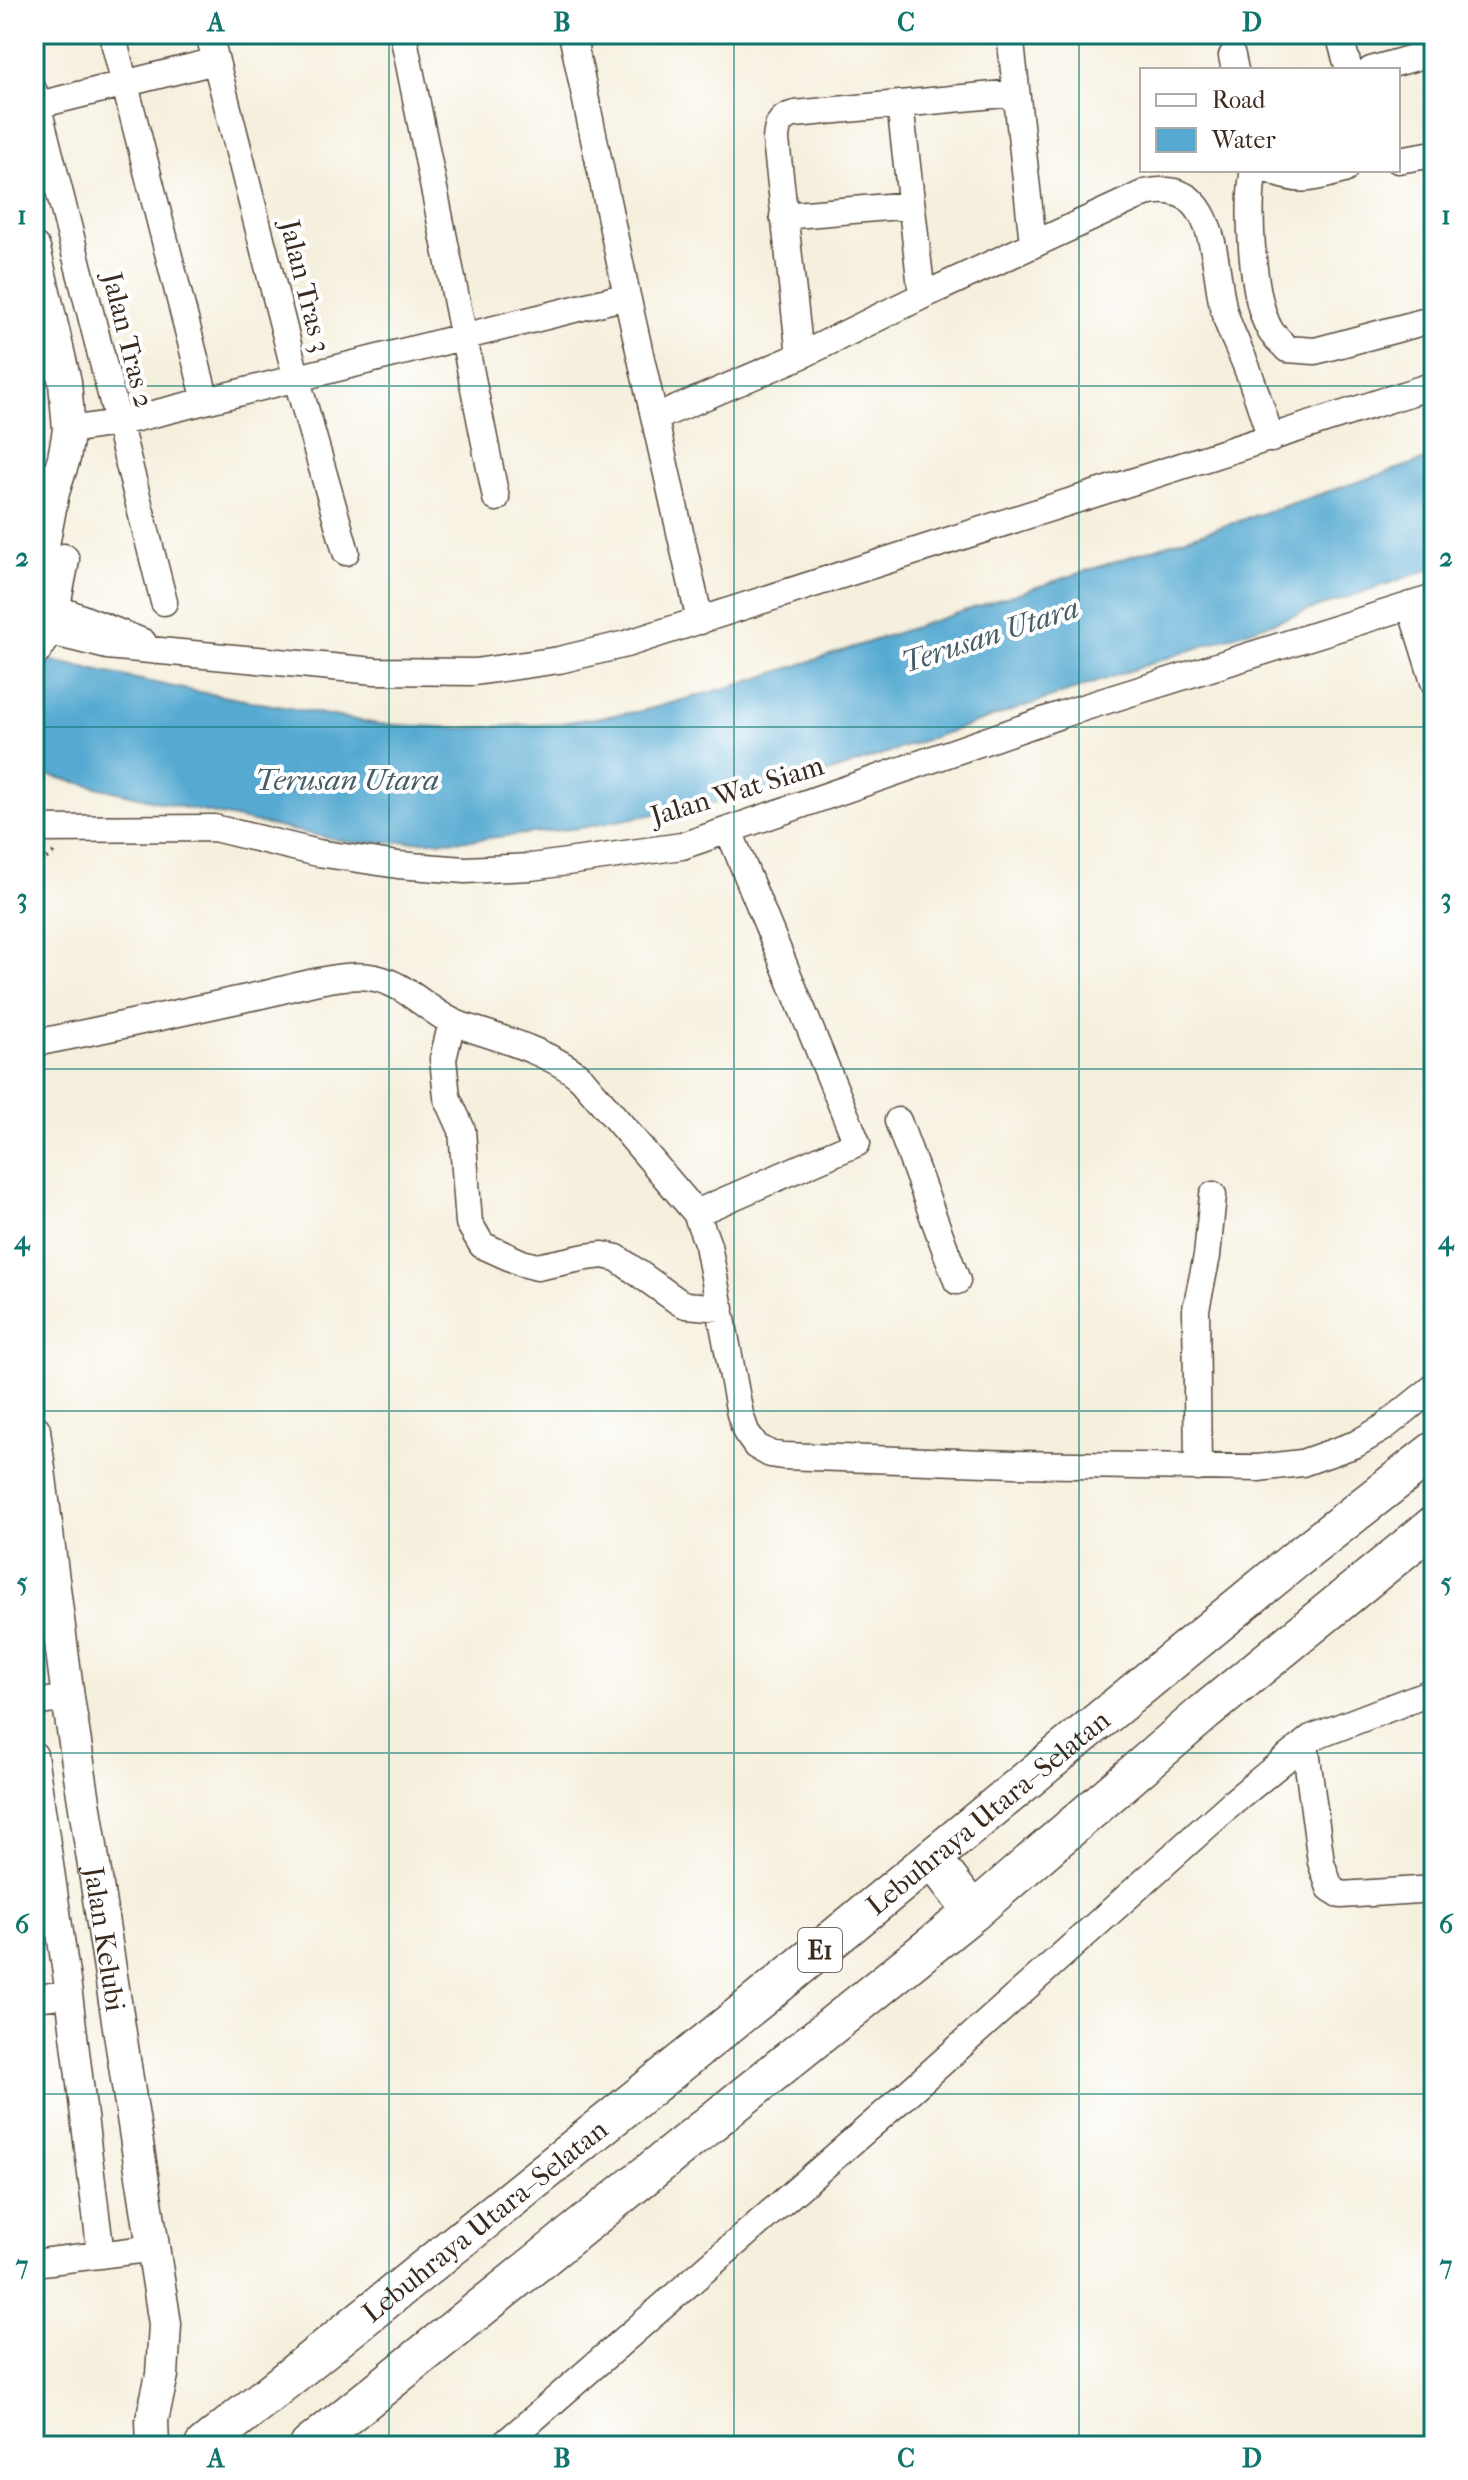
<svg xmlns="http://www.w3.org/2000/svg" width="1468" height="2480" viewBox="0 0 1468 2480" font-family="'IM FELL French Canon',serif">
<style>
.water{fill:#56aad2;stroke:#486a78;stroke-width:2}
.lines{fill:none;stroke-linecap:round;stroke-linejoin:round}
.minor-casing{stroke:#57483b;stroke-width:29}
.major-casing{stroke:#57483b;stroke-width:35}
.highway-casing{stroke:#57483b;stroke-width:41}
.path{stroke:#57483b;stroke-width:4;stroke-dasharray:2 6;stroke-linecap:butt}
.minor{stroke:#fff;stroke-width:26}
.major{stroke:#fff;stroke-width:32}
.highway{stroke:#fff;stroke-width:38}
.grid{fill:none;stroke:#0f766e;stroke-width:2;stroke-opacity:0.55}
.labels{text-anchor:middle;stroke-width:8;stroke-linejoin:round;paint-order:stroke}
.shield{fill:#fff;stroke:#766a62;stroke-width:2}
.shield-label{font-size:26px;font-weight:bold;fill:#3b2a1e}
.street-label{font-size:28px;fill:#3b2a1e;stroke:#fff}
.water-label{font-size:30px;font-style:italic;fill:#465d66;stroke:#fff}
.neatline{fill:none;stroke:#0f766e;stroke-width:3}
.grid-label{font-size:26px;text-anchor:middle;font-weight:bold;fill:#0f766e}
</style>
<rect width="100%" height="100%" fill="#fff"/>
<filter id="ink" filterUnits="userSpaceOnUse"><feTurbulence type="fractalNoise" baseFrequency=".0125" numOctaves="2"/><feDisplacementMap in="SourceGraphic" scale="16" xChannelSelector="R" yChannelSelector="G"/><feConvolveMatrix kernelMatrix="1 2 1 2 8 2 1 2 1" color-interpolation-filters="sRGB"/></filter>
<filter id="wash" filterUnits="userSpaceOnUse"><feTurbulence type="fractalNoise" baseFrequency=".006" numOctaves="4" result="noise"/><feDisplacementMap in="SourceGraphic" scale="32" xChannelSelector="R" yChannelSelector="G"/><feGaussianBlur stdDeviation="1.8" result="paint"/><feColorMatrix in="noise" values="0 0 0 0 0 0 0 0 0 0 0 0 0 0 0 0 0 1.4 0 .05"/><feComposite in="paint" operator="in"/></filter>
<g filter="url(#wash)">
<rect width="100%" height="100%" fill="#f5efdd"/>
<path class="water" d="M 1434,457 L 1434,568 L 771,792 L 580,828 L 470,840 L 353,843 L 168,804 L 34,772 L 34,657 L 183,689 L 378,724 L 462,728 L 554,724 L 642,711 L 741,684 Z"/>
</g>
<g filter="url(#ink)">
<g class="lines">
<g class="minor-casing">
<path id="minor" d="M 112,34 L 206,401
M 209,34 L 297,380 L 346,552
M 403,34 L 496,498
M 572,34 L 627,296 L 700,621
M 1010,34 L 1033,243
M 1339,34 L 1349,70
M 1232,56 L 1235,70
M 1371,70 L 1434,52
M 34,92 L 164,602
M 900,104 L 922,296
M 34,106 L 216,61
M 1398,160 L 1434,154
M 1254,170 C 1246,204 1252,300 1270,330 C 1274,337 1282,343 1287,349 L 1315,351 L 1434,319
M 1270,170 C 1300,184 1313,178 1344,170
M 783,216 L 911,205
M 800,356 L 776,140 C 777,126 779,117 795,114 L 1015,93
M 655,418 L 800,356 L 922,296 L 1145,193 C 1219,176 1212,263 1224,311 C 1229,329 1238,346 1245,363 C 1255,388 1263,414 1271,439
M 69,430 L 117,423 L 627,296
M 37,604 L 54,607 L 143,642
M 1410,605 L 1434,682
M 34,628 L 107,646 L 375,671 L 475,672 L 559,660 L 626,644 L 1434,385
M 34,829 L 214,828 L 318,853 L 398,865 L 465,870 L 531,867 L 682,846 L 1063,714 L 1434,598
M 452,1022 L 443,1059 L 447,1097 L 462,1130 L 469,1223 L 482,1245 L 522,1263 L 537,1267 L 586,1257 L 603,1255 L 617,1258 L 679,1302 L 686,1305 L 721,1308
M 34,1043 C 110,1029 185,1011 261,995 C 293,988 343,971 375,978 C 407,984 430,1014 460,1025 C 496,1037 554,1053 582,1079 L 696,1213 L 708,1245 L 740,1414 L 746,1432 L 756,1446 L 770,1454 L 783,1456 L 1015,1464 L 1258,1468 L 1302,1463 L 1356,1444 L 1383,1428 L 1434,1387
M 898,1121 L 957,1281
M 696,1213 L 857,1143 L 729,831
M 1198,1468 L 1196,1309 L 1207,1256 L 1213,1195
M 34,1703 L 68,1698
M 1305,1743 L 1321,1862 L 1330,1888 L 1341,1895 L 1434,1889
M 34,1755 L 69,1994 L 101,2255
M 34,1998 L 69,1994
M 34,2263 L 155,2248
M 502,2446 L 899,2101 L 1232,1803 L 1311,1738 L 1434,1691"/>
</g>
<g class="major-casing">
<g id="major">
<path d="M 34,249 L 65,382 L 69,430 L 64,458 L 53,492 L 34,593"/>
<path d="M 34,651 L 49,631 L 63,560"/>
<path id="s1" d="M 34,1430 L 68,1698 L 165,2324 L 162,2375 L 152,2420 L 153,2446"/>
</g>
</g>
<g class="highway-casing">
<g id="highway">
<path d="M 932,1858 L 973,1912"/>
<path id="s2" d="M 204,2446 L 765,1995 L 1295,1560 L 1434,1451"/>
<path d="M 309,2446 L 973,1912 L 1205,1712 L 1434,1525"/>
</g>
</g>
<path class="path" d="M 34,869 L 54,852"/>
<use href="#minor" class="minor"/>
<use href="#major" class="major"/>
<use href="#highway" class="highway"/>
</g>
</g>
<path class="grid" d="M 389,34 L 389,2446M 734,34 L 734,2446M 1079,34 L 1079,2446M 34,386 L 1434,386M 34,727 L 1434,727M 34,1069 L 1434,1069M 34,1411 L 1434,1411M 34,1753 L 1434,1753M 34,2094 L 1434,2094"/>
<g class="labels">
<rect class="shield" x="798" y="1928" width="44" height="44" rx="6"/>
<g class="shield-label">
<text x="820" y="1959">E1</text>
</g>
<g class="street-label">
<text transform="translate(306 286) rotate(76)" y="10">Jalan Tras 3</text>
<text transform="translate(129 340) rotate(76)" y="10">Jalan Tras 2</text>
<text transform="translate(737 790) rotate(-17)" y="10">Jalan Wat Siam</text>
<text dy="10" stroke="none"><textPath href="#s2" startOffset="1008">Lebuhraya Utara–Selatan</textPath></text>
<text dy="10" stroke="none"><textPath href="#s1" startOffset="514">Jalan Kelubi</textPath></text>
<text dy="10" stroke="none"><textPath href="#s2" startOffset="360">Lebuhraya Utara–Selatan</textPath></text>
</g>
<g class="water-label">
<text transform="translate(990 635) rotate(-18)" y="10">Terusan Utara</text>
<text x="347" y="790">Terusan Utara</text>
</g>
</g>
<rect width="1468" height="2480" fill="none" stroke="#fff" stroke-width="88"/>
<rect x="1140" y="68" width="260" height="104" fill="#ffffff" stroke="#b1aaa5" stroke-width="2"/>
<rect x="1156" y="94" width="40" height="12" fill="#ffffff" stroke="#b1aaa5" stroke-width="2"/>
<text x="1212" y="108" font-size="24" fill="#3b2a1e">Road</text>
<rect x="1156" y="128" width="40" height="24" fill="#56aad2" stroke="#b1aaa5" stroke-width="2"/>
<text x="1212" y="148" font-size="24" fill="#3b2a1e">Water</text>
<rect x="44" y="44" width="1380" height="2392" class="neatline"/>
<g class="grid-label">
<text x="216" y="31">A</text>
<text x="562" y="31">B</text>
<text x="906" y="31">C</text>
<text x="1252" y="31">D</text>
<text x="22" y="224">1</text>
<text x="1446" y="224">1</text>
<text x="22" y="566">2</text>
<text x="1446" y="566">2</text>
<text x="22" y="907">3</text>
<text x="1446" y="907">3</text>
<text x="22" y="1249">4</text>
<text x="1446" y="1249">4</text>
<text x="22" y="1591">5</text>
<text x="1446" y="1591">5</text>
<text x="22" y="1933">6</text>
<text x="1446" y="1933">6</text>
<text x="22" y="2274">7</text>
<text x="1446" y="2274">7</text>
<text x="216" y="2467">A</text>
<text x="562" y="2467">B</text>
<text x="906" y="2467">C</text>
<text x="1252" y="2467">D</text>
</g>
</svg>
